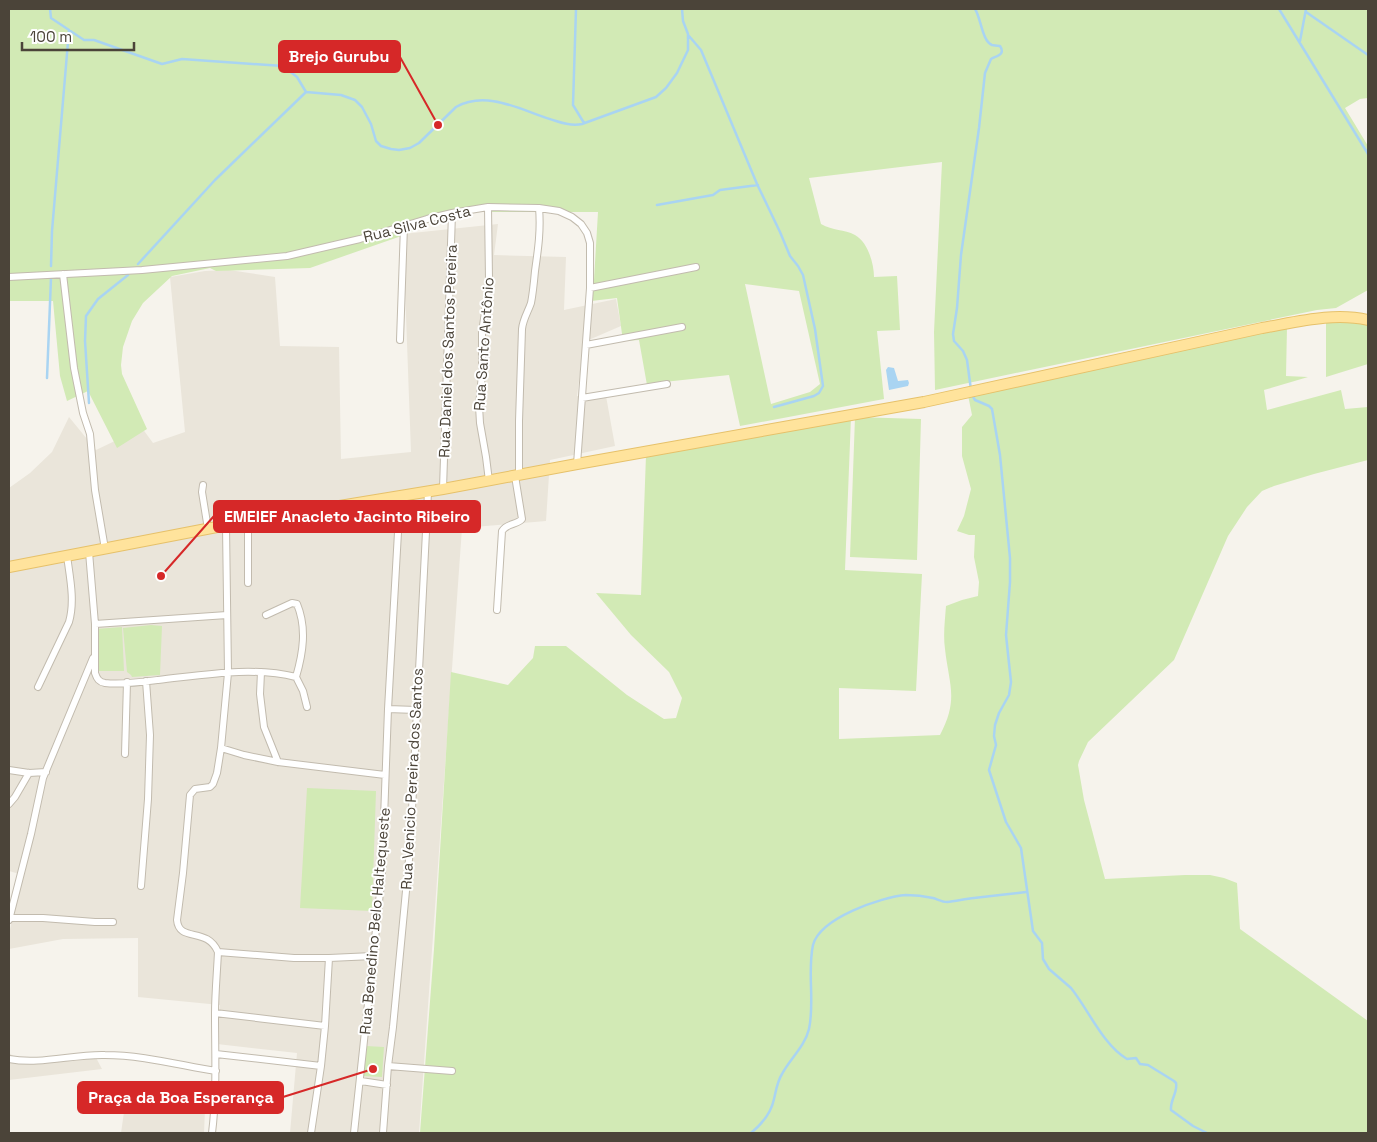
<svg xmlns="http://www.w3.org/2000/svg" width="1377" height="1142" viewBox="0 0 1377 1142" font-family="'Space Grotesk',sans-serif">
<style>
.residential{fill:#eae5da}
.green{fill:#d2eab5;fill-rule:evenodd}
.water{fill:#a9d4f2}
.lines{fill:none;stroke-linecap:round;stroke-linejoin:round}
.stream{stroke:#a9d4f2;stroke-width:2.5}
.street-casing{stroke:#c2bbae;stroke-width:8}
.primary-casing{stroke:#e6c16a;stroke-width:12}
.street{stroke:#fff;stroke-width:6}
.primary{stroke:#ffe39c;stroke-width:10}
.labels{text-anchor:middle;stroke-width:4;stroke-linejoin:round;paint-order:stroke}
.street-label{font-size:15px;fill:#4b4439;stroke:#fff}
.leader{fill:none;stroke:#d62828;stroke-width:2}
.callout-dot{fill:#d62828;stroke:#fff;stroke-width:2}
.callout{fill:#d62828;stroke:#d62828;stroke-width:2}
.callout-label{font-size:16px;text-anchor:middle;font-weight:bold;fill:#fff}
</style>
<rect width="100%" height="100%" fill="#f6f3ec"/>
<path class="residential" d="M 498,224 L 494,255 L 566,257 L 564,310 L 616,299 L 621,326 L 584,342 L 577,396 L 606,396 L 615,446 L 550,460 L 546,521 L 462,528 L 419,1133 L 290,1133 L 297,1053 L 217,1044 L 220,1005 L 138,997 L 138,938 L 63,939 L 9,949 L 9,929 L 10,929 L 23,875 L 9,871 L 9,488 L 30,473 L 52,452 L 69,417 L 96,450 L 142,428 L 153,443 L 185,432 L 170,277 L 205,271 L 229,270 L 275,277 L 280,346 L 339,347 L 341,459 L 411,452 L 403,234 Z
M 93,1052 L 102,1069 L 9,1080 L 9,1053 L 16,1058 L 38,1061 Z
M 125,1105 L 205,1109 L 204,1133 L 121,1133 Z"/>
<path class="green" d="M 9,9 L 1368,9 L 1368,98 L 1360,99 L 1345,108 L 1368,146 L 1368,290 L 1336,308 L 1317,310 L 935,390 L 934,332 L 942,162 L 809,178 L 821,224 C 833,231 844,229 855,235 C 868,242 874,264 874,277 L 897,276 L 900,330 L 877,331 L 884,399 L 740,426 L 729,375 L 664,382 L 647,385 L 639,340 L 623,341 L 617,298 L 591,301 L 594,280 L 598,212 L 443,212 L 437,218 L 407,234 L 310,268 L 216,271 L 210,268 L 172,276 L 143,303 L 132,321 L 123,347 L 121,365 L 122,374 L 147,429 L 117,448 L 88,391 L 67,401 L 60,376 L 53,301 L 9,301 ZM 745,284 L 799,291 L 820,384 L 810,392 L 771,404 Z
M 1339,319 L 1368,324 L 1368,364 L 1326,377 L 1326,320 Z
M 1287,327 L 1286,376 L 1308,377 L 1264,390 L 1267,410 L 1341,390 L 1345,409 L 1368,407 L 1368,460 L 1314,474 L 1274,486 L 1262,491 L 1247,507 L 1228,536 L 1174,660 L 1088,742 L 1079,761 L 1078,765 L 1084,800 L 1105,879 L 1185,875 L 1210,875 L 1224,878 L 1237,883 L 1240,929 L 1368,1021 L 1368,1133 L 420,1133 L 434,949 L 451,672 L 508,685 L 533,658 L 535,646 L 566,646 L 627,695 L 664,719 L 676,718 L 682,698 L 669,672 L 631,635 L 596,593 L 641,595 L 646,455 L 851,417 L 845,570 L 922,574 L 916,691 L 839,688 L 839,739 L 940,735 C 959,699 949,685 945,649 C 943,635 945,620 946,606 L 962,600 L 978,596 L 979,582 L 974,557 L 975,535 L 969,535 L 957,531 L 964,516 L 971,489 L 962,456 L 962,427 L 972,415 L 968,395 Z
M 855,417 L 921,419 L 917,560 L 850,557 Z
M 151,625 L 162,626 L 160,675 L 132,677 L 131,675 L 127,672 L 123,628 Z
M 122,627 L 124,671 L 97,671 L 96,629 Z
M 307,788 L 376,791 L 372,911 L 300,908 Z
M 366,1046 L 384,1047 L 382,1077 L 363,1076 Z"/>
<path class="water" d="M 888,367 L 894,368 L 898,381 L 908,380 L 909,383 L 908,386 L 889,390 L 886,370 Z"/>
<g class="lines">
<path class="stream" d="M 50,9 L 51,18 L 84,40 L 94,40 L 162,64 L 182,59 L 283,66 L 297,77 L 306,92
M 576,9 L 573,105 L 584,123
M 1279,9 L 1368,154
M 1306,12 L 1368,55
M 689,36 L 701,50 L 757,184 L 780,232 L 790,256 L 798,266 L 803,275 L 815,329 L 823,386 L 819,393 L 814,396 L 774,407
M 1300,41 L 1306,9
M 306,92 L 341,95 L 355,100 L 362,107 L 371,124 L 376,141 L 381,146 L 391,149 L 399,150 L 410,148 L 419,143 L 456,107 C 488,89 524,112 556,121 C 565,124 573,126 582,124 L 656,97 L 666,88 L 677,73 L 688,50 L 688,34 L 683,21 L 682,9
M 657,205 L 713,195 L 720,190 L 758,185
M 138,264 L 215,180 L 306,92
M 51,266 L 52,231 L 69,30
M 47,378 L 51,278
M 971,390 L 967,360 L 963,351 L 954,341 L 953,334 L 957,308 L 961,255 L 979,128 L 985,73 L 991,59 C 996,56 1006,55 1000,46 C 999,46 992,45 992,45 C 982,41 981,18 975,9
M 972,395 L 975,400 L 989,406 L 992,409 L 1000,455 L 1010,558 L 1010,582 L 1006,635 L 1011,682 L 1009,695 L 999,713 L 995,725 L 994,736 L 996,745 L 989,770 L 1006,822 L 1021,848 L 1033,931 L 1042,943 L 1043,959 L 1049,969 L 1071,988 C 1088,1009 1103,1045 1127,1059 L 1136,1058 L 1140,1064 L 1148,1065 L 1174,1081 L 1176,1083 C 1178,1092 1170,1100 1171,1110 L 1193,1126 L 1207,1133
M 89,403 L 85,341 L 86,316 L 98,299 L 128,275
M 751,1133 C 762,1124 771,1114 774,1099 C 776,1091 777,1082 782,1074 C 790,1059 805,1046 809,1029 C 815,1001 807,973 813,945 C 820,918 881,897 906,895 C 915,895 924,896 933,898 C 937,899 942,902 947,902 C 956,901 965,899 974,898 C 991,896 1009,894 1026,892"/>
<g class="street-casing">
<path id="street" d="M 488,207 L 489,279 L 487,299 L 482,332 L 482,374 L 479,406 L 480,423 L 486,457 L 489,481
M 63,274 L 74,368 L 83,413 L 90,434 L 95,490 L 105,549
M 9,277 L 142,270 L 287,256 L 360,239 L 427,219 L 452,213 L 488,207 L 539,208 L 559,211 L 572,217 L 581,224 L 587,233 L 590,243 L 590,288 L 577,464
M 590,288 L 696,267
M 400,340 L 404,226
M 586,345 L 682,327
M 582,398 L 667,384
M 519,475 L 519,421 L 522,329 C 523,319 528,312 531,303 C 533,293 534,282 535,271 C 538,250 541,230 539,208
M 203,485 L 202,492 L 208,529
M 443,489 L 452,213
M 248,521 L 248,583
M 89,552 L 95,624 L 95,673 C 97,679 99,682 105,683 C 121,685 143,682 158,680 C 204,675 251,666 296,677 L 303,691 L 307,707
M 497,610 L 502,531 C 507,523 517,525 522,519 L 515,476
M 266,615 L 292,603 L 297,604 C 307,628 303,653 296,677
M 95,624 L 227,615
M 261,672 L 260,694 L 264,727 L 278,762
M 38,687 L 69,622 C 75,601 70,578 67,556
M 388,709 L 416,710
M 221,748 L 244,755 L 278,762 L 385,775
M 125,754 L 127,682
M 9,770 L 29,773 L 46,772
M 9,804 L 15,797 L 29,773
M 141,886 L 148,799 L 150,735 L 146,681
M 9,918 L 43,918 L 95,922 L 113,922
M 9,920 L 31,834 L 43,778 L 93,658
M 218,952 L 294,958 L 329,958 L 373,956
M 215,1013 L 325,1026
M 216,1054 L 321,1066
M 9,1059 C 41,1065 73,1054 105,1055 C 142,1055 179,1065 216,1071
M 388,1066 L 452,1071
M 361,1081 L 387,1085
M 212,1133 C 217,1093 215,1054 215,1014 C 215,994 217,973 218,952 C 207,926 179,943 177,920 L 183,873 L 190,795 L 195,789 L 210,787 L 213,784 L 217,773 L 221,748 L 228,673 L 226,526
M 311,1133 L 321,1066 L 325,1026 L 329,958
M 354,1133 L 382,874 L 388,709 L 400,497
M 383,1133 L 388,1066 L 393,1027 L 410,849 L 428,492"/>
</g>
<g class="primary-casing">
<path id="primary" d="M 9,567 L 248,521 L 443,489 L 577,464 L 924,402 L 1262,328 C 1297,322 1333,312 1368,320"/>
</g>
<use href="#street" class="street"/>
<use href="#primary" class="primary"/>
</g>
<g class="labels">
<g class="street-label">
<text transform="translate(417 224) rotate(-14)" y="5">Rua Silva Costa</text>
<text transform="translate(484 344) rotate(-86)" y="5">Rua Santo Antônio</text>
<text transform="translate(448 351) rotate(-88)" y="5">Rua Daniel dos Santos Pereira</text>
<text transform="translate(412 779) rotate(-87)" y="5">Rua Venicio Pereira dos Santos</text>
<text transform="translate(375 921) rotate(-85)" y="5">Rua Benedino Belo Haltequeste</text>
</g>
</g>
<path class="leader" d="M438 125L400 57M161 576L214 516M373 1069L283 1097"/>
<g class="callout-dot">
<circle cx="438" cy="125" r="5"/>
<circle cx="161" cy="576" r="5"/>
<circle cx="373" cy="1069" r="5"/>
</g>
<g class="callout">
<rect x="279" y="41" width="121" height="31" rx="5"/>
<rect x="214" y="501" width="266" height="31" rx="5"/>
<rect x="78" y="1082" width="205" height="31" rx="5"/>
</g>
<g class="callout-label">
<text x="339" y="62">Brejo Gurubu</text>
<text x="347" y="522">EMEIEF Anacleto Jacinto Ribeiro</text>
<text x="181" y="1103">Praça da Boa Esperança</text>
</g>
<rect width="1377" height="1142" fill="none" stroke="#4b4439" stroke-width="20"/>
<path d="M22 42v8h112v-8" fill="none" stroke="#4b4439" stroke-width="2.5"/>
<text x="30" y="42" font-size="15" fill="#4b4439" stroke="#ffffff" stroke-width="4" paint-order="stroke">100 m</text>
</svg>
